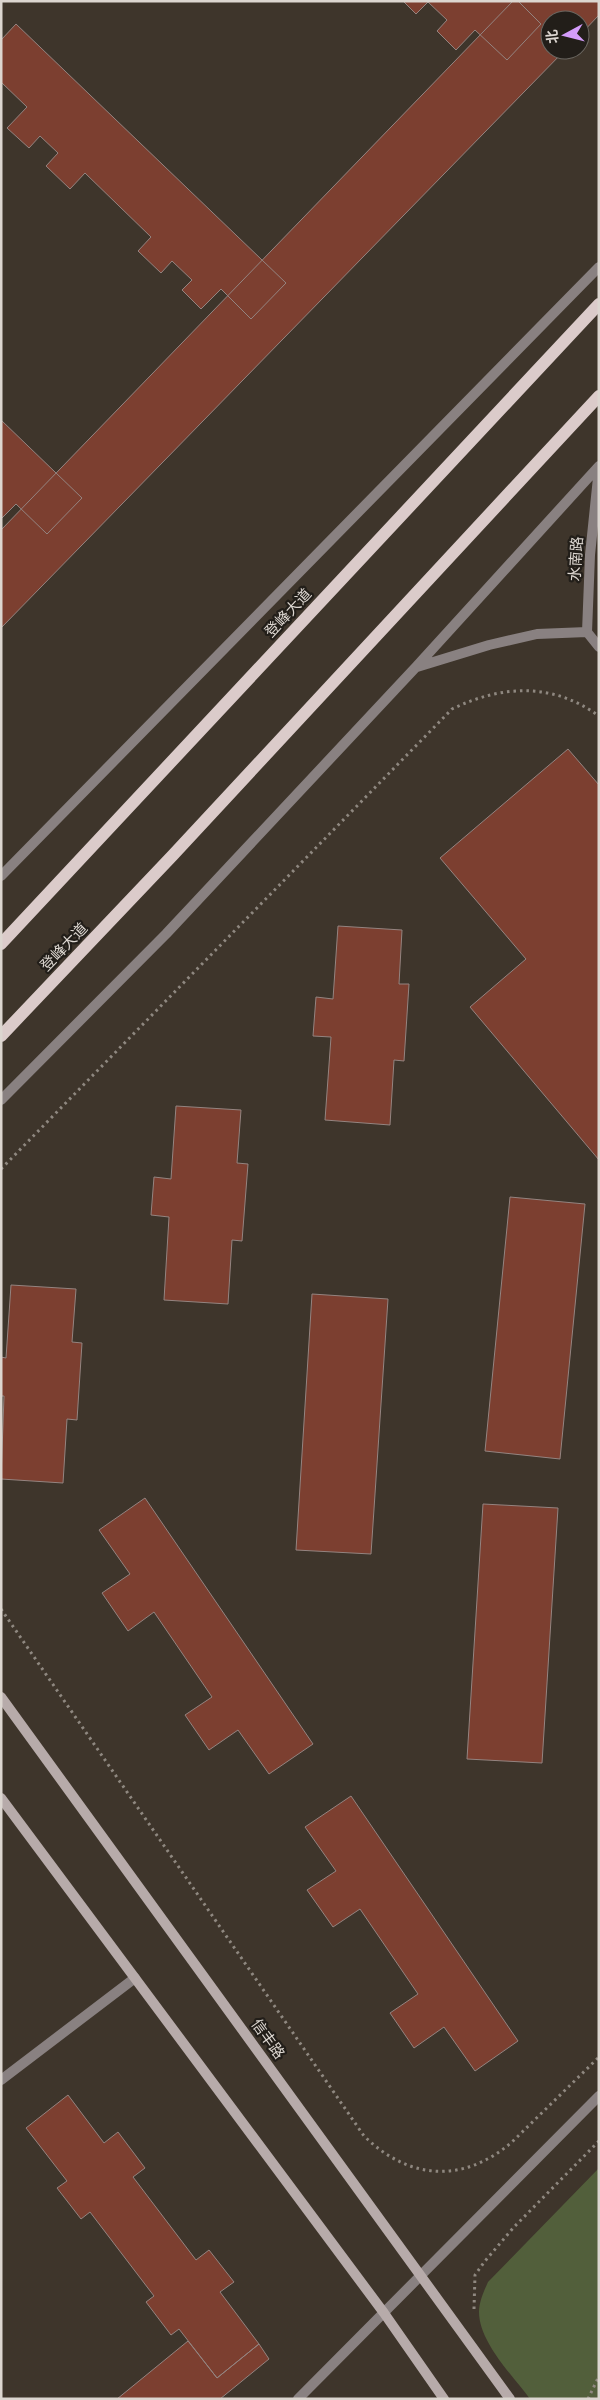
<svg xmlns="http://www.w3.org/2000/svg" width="600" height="2400" viewBox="0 0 600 2400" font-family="Roboto,'Noto Sans SC',sans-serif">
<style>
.green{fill:#525f3b}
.building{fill:#7c3f30;stroke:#948480}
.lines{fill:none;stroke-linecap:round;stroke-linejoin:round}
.path{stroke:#8f8880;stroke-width:3;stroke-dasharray:2.5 4;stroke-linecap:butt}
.service{stroke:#898181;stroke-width:10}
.minor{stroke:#898181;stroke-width:10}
.tertiary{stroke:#898181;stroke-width:10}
.secondary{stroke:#b7abaa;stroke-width:10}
.primary{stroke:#dbcbca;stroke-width:12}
.labels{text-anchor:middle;stroke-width:4.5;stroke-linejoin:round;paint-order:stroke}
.street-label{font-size:15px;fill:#dcd6d0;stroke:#221e19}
</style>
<rect width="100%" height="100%" fill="#3e352b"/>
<path class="green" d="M 599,2168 L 599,2399 L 530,2399 C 513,2376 479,2342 479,2312 C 479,2302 484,2291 488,2282 Z"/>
<path class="building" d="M 403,1 L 518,1 L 541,24 L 507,60 L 475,30 L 456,50 L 437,31 L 447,20 L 428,2 L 416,14 Z
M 513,1 L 599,1 L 599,15 L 580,35 L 580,20 L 550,20 L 550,50 L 565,50 L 1,628 L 1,530 Z
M 16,24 L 286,283 L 251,319 L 221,289 L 201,309 L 182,290 L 192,280 L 172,261 L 161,273 L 138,251 L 151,237 L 85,173 L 70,189 L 46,166 L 58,153 L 40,136 L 29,148 L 7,128 L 27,107 L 1,82 L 1,40 Z
M 1,420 L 82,498 L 47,534 L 16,504 L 1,519 Z
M 568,749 L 599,785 L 599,1160 L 470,1007 L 526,959 L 440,858 Z
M 338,926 L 402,930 L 399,984 L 409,984 L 404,1061 L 394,1060 L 390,1125 L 325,1120 L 331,1037 L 313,1036 L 316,997 L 333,999 Z
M 176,1106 L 241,1110 L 237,1163 L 248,1164 L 242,1241 L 232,1240 L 228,1304 L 164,1300 L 169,1217 L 151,1215 L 154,1177 L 171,1179 Z
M 510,1197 L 585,1204 L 560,1459 L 485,1451 Z
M 11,1285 L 76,1289 L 72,1342 L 82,1343 L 77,1420 L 67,1419 L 63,1483 L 1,1479 L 4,1396 L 1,1396 L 1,1357 L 6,1358 Z
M 312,1294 L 388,1299 L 371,1554 L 296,1550 Z
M 145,1498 L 313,1744 L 269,1774 L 238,1730 L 209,1750 L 185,1715 L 212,1697 L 154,1612 L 128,1631 L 102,1593 L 130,1574 L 99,1530 Z
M 483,1504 L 558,1508 L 542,1763 L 467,1759 Z
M 351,1796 L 518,2041 L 475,2071 L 444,2027 L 414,2048 L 390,2013 L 418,1994 L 360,1909 L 333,1927 L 307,1890 L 336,1871 L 305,1827 Z
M 68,2095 L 104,2143 L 118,2132 L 145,2168 L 133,2177 L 196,2260 L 209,2250 L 234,2282 L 220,2292 L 259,2344 L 217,2378 L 179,2329 L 171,2335 L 146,2302 L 154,2296 L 90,2212 L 81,2219 L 57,2188 L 67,2181 L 26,2128 Z
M 188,2341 L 217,2378 L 259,2344 L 269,2359 L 220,2399 L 117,2399 Z"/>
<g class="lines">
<path class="path" d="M 1,1169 L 452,709 C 502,685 552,682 599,716
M 1,1609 L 364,2136 C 409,2180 463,2184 512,2142 L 599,2057
M 474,2309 L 475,2275 L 485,2261 L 514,2227 L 599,2141
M 588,2399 L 599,2376"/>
<path class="service" d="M 1,2080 L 135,1978"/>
<path class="minor" d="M 298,2399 L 599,2096"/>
<path class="tertiary" d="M 599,468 L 590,555 L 587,632 L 599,647
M 417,667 L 489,645 L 537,634 L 587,632
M 1,876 L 599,267
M 1,1100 L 166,934 L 416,667 L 599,466"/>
<path class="secondary" d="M 1,1697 L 510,2399
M 1,1798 L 384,2313 L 444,2399"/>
<path class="primary" d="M 1,944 L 599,304
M 1,1036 L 173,855 L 599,396"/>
</g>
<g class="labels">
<g class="street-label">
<text transform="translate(576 559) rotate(-86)" y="5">水南路</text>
<text transform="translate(288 613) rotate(-47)" y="5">登峰大道</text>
<text transform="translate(64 947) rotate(-46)" y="5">登峰大道</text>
<text transform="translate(268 2039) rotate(54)" y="5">信丰路</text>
</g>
</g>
<rect width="600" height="2400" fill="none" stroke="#dcd6d0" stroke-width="5"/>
<g transform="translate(565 35) rotate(263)"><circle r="24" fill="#221e19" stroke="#6c6862"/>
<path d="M0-4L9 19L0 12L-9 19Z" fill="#d49cfb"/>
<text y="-8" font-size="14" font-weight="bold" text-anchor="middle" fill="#dcd6d0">北</text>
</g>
</svg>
